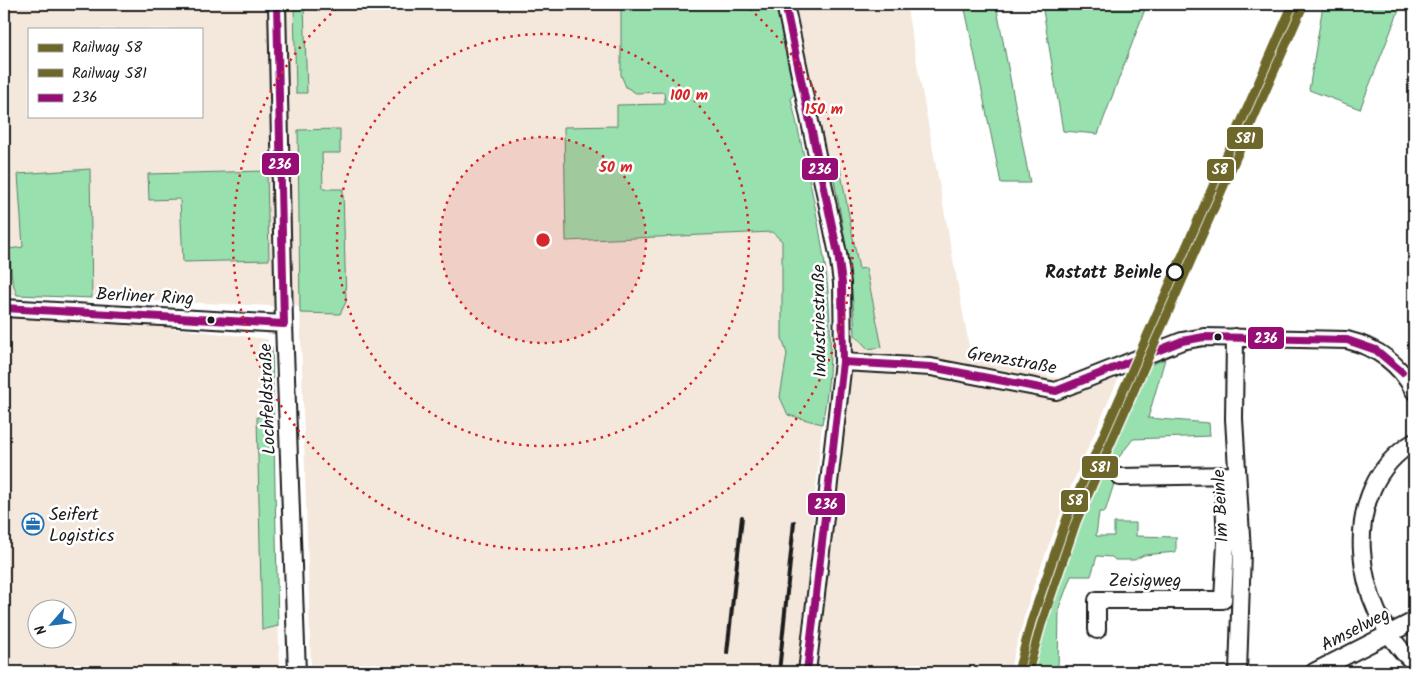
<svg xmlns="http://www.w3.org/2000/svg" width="1418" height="676" viewBox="0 0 1418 676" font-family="Kalam,sans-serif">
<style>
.built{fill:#f4e8dc;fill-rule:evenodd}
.green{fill:#99e0af;stroke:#5a7e66}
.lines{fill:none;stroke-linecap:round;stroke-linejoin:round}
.minor-casing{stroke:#1c1c1c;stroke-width:20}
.minor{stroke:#fff;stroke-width:16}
.rail{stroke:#1c1c1c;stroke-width:4}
.bus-1-casing{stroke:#fff;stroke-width:11}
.bus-1{stroke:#960e75;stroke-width:8}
.rail-1-casing{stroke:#fff;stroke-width:12}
.rail-2-casing{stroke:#fff;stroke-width:12}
.rail-1{stroke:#6d682a;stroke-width:9}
.rail-2{stroke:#6d682a;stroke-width:9}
.ring{fill:none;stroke:#d62828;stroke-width:2.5;stroke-dasharray:2.5 5}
.stop-dot{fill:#fff;stroke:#1c1c1c;stroke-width:2.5}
.bus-dot{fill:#1c1c1c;stroke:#fff;stroke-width:2}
.labels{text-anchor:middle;stroke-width:5;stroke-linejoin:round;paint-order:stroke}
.stop-label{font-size:18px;font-weight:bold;fill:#1c1c1c;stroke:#fff;text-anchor:end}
.street-label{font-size:18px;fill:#1c1c1c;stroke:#fff}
.poi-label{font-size:18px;fill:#1c1c1c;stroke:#fff;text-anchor:start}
.centre{fill:#d62828;stroke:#fff;stroke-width:2.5}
.ring-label{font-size:15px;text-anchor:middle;font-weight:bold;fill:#d62828;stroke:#fff;stroke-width:5;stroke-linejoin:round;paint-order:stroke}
.line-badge{stroke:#fff;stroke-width:2}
.badge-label{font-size:14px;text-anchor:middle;font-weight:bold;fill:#fff}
</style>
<rect width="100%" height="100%" fill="#fff"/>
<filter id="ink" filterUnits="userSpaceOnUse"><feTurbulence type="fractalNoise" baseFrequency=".02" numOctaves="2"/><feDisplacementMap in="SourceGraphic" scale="10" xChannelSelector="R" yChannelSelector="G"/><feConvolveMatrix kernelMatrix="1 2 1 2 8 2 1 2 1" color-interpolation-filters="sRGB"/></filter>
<g filter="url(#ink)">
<path class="built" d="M 4,4 L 776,4 L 795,92 L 791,98 L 828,272 L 832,349 L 829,390 L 822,424 L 799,672 L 311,672 L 300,307 L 4,295 ZM 29,29 L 201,29 L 201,116 L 29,116 Z
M 788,4 L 906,4 L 971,356 L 1072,382 L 1120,375 L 1069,491 L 1031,593 L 1009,672 L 812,672 L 846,283 Z
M 4,318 L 97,320 L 268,339 L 280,672 L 4,672 ZM 38,608 L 68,608 L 68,638 L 38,638 Z"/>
<path class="green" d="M 294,4 L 304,4 L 307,93 L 296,93 Z
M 621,4 L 776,4 L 795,92 L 791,98 C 815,207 845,311 822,424 L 788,415 L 780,397 L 787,354 L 782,338 L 782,241 L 772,232 L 566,241 L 564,127 L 617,126 L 617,105 L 665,104 L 664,92 L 636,93 L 626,87 L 621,75 Z
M 964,4 L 996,4 L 1030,183 L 1001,183 Z
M 1042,4 L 1147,4 L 1098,134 L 1063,131 Z
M 1325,4 L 1395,4 L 1399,10 L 1360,109 L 1309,90 L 1322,11 Z
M 340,129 L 340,153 L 322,153 L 323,189 L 343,189 L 346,302 L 340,314 L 300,313 L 298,130 Z
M 840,168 L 859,269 L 866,268 L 882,347 L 868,349 L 855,335 C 853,279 843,225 832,170 Z
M 90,169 L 92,298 L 17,295 L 12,280 L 9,249 L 23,247 L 18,174 Z
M 267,171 L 269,260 L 183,262 L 180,199 L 149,200 L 148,174 Z
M 263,347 L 272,347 L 278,626 L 262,630 L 257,417 L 264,415 Z
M 1165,359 L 1148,418 L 1209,423 L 1210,436 L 1133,439 L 1116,461 L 1118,471 L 1105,512 L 1099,512 L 1096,536 L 1114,536 L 1114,523 L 1136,523 L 1136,536 L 1176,537 L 1176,552 L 1144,555 L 1134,560 L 1115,560 L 1112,557 L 1097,556 L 1091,576 L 1071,576 L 1059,608 L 1058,670 L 1030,668 C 1051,564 1099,467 1140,369 Z"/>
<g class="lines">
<g class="minor-casing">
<path id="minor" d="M 277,4 L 284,324 L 297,672
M 785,4 L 838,254 L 842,283 L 843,362 L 807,672
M 4,308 L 284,324
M 1235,337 L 1234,419 L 1242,552 L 1238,672
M 843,362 L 931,367 L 1056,391 L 1182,341 L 1204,337 L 1347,340 C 1376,347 1400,364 1414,391
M 1414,442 C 1336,488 1353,609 1414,663
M 1120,477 L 1234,475
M 1097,630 L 1097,600 L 1223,600 L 1226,543 L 1223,475
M 1314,672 L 1414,621"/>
</g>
<use href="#minor" class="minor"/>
<path class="rail" d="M 727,653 L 742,517
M 779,672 L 794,522"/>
<g class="bus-1-casing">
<path id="bus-1" d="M 277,4 L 284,324
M 785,4 L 838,254 L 842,283 L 843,362 L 807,672
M 4,308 L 284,324
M 843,362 L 931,367 L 1056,391 L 1182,341 L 1204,337 L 1347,340 L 1376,350 L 1402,372"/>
</g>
<use href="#bus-1" class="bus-1"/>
<g class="rail-1-casing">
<path id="rail-1" d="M 1018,672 L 1031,622 L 1067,518 L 1293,4"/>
</g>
<g class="rail-2-casing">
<path id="rail-2" d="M 1028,672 L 1041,625 L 1076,522 L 1302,8"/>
</g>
<use href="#rail-1" class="rail-1"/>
<use href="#rail-2" class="rail-2"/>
</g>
</g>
<circle cx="543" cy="240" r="103" fill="#d62828" fill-opacity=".12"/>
<g class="ring">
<circle cx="543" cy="240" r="103"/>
<circle cx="543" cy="240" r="206"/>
<path d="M744 4A310 310 0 1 1 342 4"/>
</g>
<defs>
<g id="office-ring" transform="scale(1.125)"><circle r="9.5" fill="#fff" stroke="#1f6fb2" stroke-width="1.5"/><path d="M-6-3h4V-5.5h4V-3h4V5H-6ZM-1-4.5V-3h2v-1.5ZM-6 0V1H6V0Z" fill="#1f6fb2"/></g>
</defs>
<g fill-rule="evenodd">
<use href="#office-ring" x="33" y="524"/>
</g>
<circle class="stop-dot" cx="1175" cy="272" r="8"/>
<g class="bus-dot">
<circle cx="211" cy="320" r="4.5"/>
<circle cx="1218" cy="337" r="4.5"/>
</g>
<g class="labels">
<g class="stop-label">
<text x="1162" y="278">Rastatt Beinle</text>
</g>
<g class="street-label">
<text transform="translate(145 296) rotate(3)" y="6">Berliner Ring</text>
<text transform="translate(819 321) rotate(-91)" y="6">Industriestraße</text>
<text transform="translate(1012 360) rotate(10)" y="6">Grenzstraße</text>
<text transform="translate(267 399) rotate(-92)" y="6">Lochfeldstraße</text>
<text transform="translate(1220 506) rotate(-93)" y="6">Im Beinle</text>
<text x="1145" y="586">Zeisigweg</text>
<text transform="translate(1355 629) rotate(-27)" y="6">Amselweg</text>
</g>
<g class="poi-label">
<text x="49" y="520">Seifert<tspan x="49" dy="21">Logistics</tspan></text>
</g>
</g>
<circle cx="543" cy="240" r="8" class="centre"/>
<g class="ring-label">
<text x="689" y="100">100 m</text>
<text x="824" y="114">150 m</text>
<text x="616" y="172">50 m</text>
</g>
<g class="line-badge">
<rect x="1226" y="126" width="38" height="24" rx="5" fill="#6d682a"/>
<rect x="261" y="152" width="39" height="24" rx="5" fill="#960e75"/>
<rect x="801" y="157" width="38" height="24" rx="5" fill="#960e75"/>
<rect x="1206" y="158" width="29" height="24" rx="5" fill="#6d682a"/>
<rect x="1247" y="326" width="38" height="24" rx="5" fill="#960e75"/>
<rect x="1081" y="455" width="38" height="24" rx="5" fill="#6d682a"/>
<rect x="1060" y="489" width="29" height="24" rx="5" fill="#6d682a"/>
<rect x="807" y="492" width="39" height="24" rx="5" fill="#960e75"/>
</g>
<g class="badge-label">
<text x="1245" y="143">S81</text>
<text x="280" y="169">236</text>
<text x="820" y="174">236</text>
<text x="1220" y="174">S8</text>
<text x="1266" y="343">236</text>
<text x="1100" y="472">S81</text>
<text x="1075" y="505">S8</text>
<text x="826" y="509">236</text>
</g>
<rect width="1418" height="676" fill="none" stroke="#fff" stroke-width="20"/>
<rect x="10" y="10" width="1398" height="656" fill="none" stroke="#1c1c1c" stroke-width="2" filter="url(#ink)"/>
<rect x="28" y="28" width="175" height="90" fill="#ffffff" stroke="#a4a4a4"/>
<rect x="38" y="44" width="25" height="8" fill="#6d682a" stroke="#a4a4a4"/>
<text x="72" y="52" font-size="15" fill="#1c1c1c">Railway S8</text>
<rect x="38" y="69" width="25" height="8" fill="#6d682a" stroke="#a4a4a4"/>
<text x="72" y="78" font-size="15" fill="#1c1c1c">Railway S81</text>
<rect x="38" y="94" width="25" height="8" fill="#960e75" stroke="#a4a4a4"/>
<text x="72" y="102" font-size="15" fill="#1c1c1c">236</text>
<g transform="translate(52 624) rotate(242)"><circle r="24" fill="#ffffff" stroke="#a4a4a4"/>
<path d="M0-4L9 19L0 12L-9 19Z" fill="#1f6fb2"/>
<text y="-8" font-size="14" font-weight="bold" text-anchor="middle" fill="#1c1c1c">N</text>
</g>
</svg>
